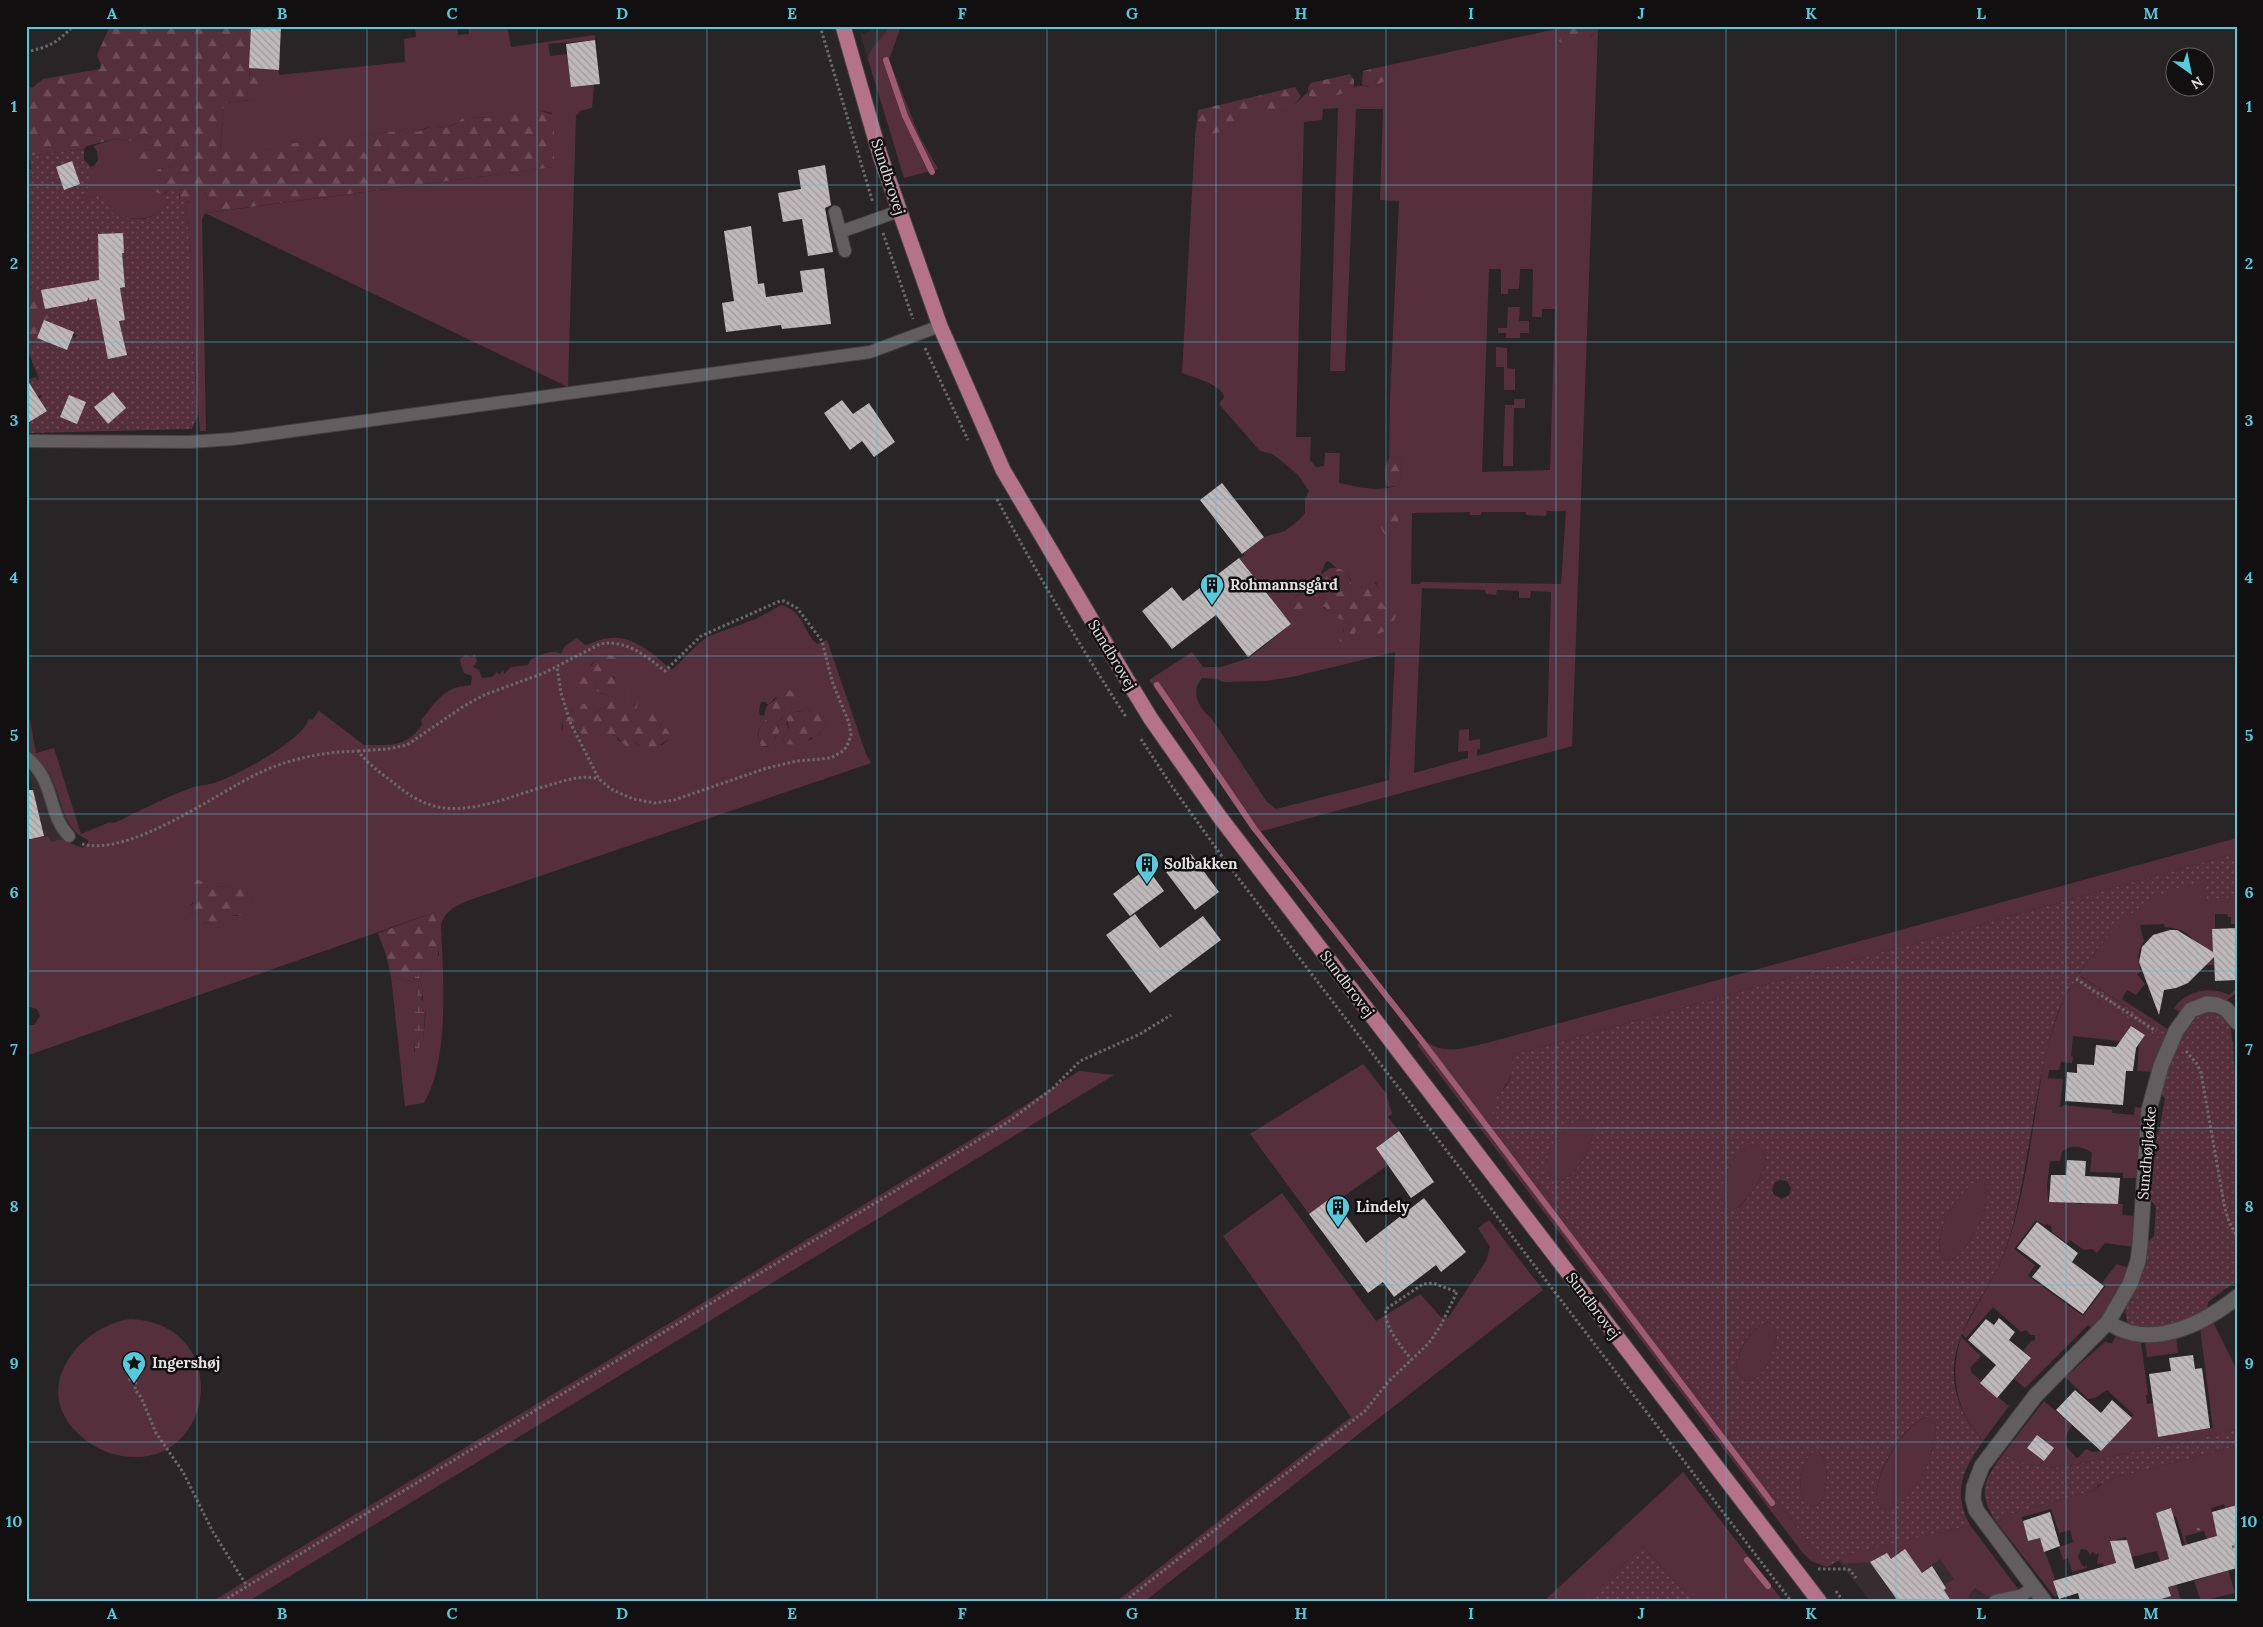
<svg xmlns="http://www.w3.org/2000/svg" width="2263" height="1627" viewBox="0 0 2263 1627" font-family="Lora,serif">
<style>
.built{fill:#372c2f}
.green{fill:#562f3c;fill-rule:evenodd}
.forest{fill:url(#forest-firs)}
.wetland{fill:url(#wetland-marsh)}
.park{fill:url(#park-dots);fill-rule:evenodd}
.lines{fill:none;stroke-linecap:round;stroke-linejoin:round}
.stream{stroke:#9f5b71;stroke-width:6}
.building{fill:url(#building-back-hatch)}
.lane-casing{stroke:#444142;stroke-width:14}
.street-casing{stroke:#444142;stroke-width:17}
.primary-casing{stroke:#444142;stroke-width:17}
.path{stroke:#6b6869;stroke-width:3;stroke-dasharray:2.5 2.5;stroke-linecap:butt}
.lane{stroke:#625d5e;stroke-width:12}
.street{stroke:#625d5e;stroke-width:15}
.primary{stroke:#b47389;stroke-width:15}
.grid{fill:none;stroke:#54cadd;stroke-width:1;stroke-opacity:0.55}
.labels{text-anchor:middle;stroke-width:5;stroke-linejoin:round;paint-order:stroke}
.street-label{font-size:15px;fill:#e4e1e2;stroke:#110f0f}
.poi-label{font-size:15px;font-weight:bold;fill:#e4e1e2;stroke:#110f0f;text-anchor:start}
.neatline{fill:none;stroke:#54cadd;stroke-width:2}
.grid-label{font-size:16px;text-anchor:middle;font-weight:bold;fill:#54cadd}
</style>
<defs>
<pattern id="forest-firs" width="22" height="20" patternUnits="userSpaceOnUse" patternTransform="scale(1.25)"><rect width="22" height="20" fill="#562f3c"/><path d="M5 1l3.5 6h-7zM16 11l3.5 6h-7z" fill="#6e4d58"/></pattern>
<pattern id="wetland-marsh" width="20" height="14" patternUnits="userSpaceOnUse" patternTransform="scale(1.25)"><rect width="20" height="14" fill="#562f3c"/><path d="M1 5h8M5 5V1M11 12h8M15 12V8" fill="none" stroke="#6e4d58"/></pattern>
<pattern id="park-dots" width="8" height="8" patternUnits="userSpaceOnUse" patternTransform="scale(1.25)"><rect width="8" height="8" fill="#562f3c"/><path d="M2 2h.1M6 6h.1" fill="none" stroke="#6e4d58" stroke-width="1.8" stroke-linecap="round"/></pattern>
<pattern id="building-back-hatch" width="6" height="6" patternUnits="userSpaceOnUse" patternTransform="scale(1.25)"><rect width="6" height="6" fill="#bfb9bb"/><path d="M-1 5l2 2M0 0l6 6M5-1l2 2" fill="none" stroke="#a09c9d"/></pattern>
</defs>
<rect width="100%" height="100%" fill="#292526"/>
<path class="built" d="M 873,26 L 889,26 L 883,38 L 868,59 L 869,66 L 860,31 L 865,35 Z
M 43,766 L 55,783 L 68,822 L 76,834 L 50,843 L 48,836 L 44,836 L 28,771 Z
M 1897,1543 L 2001,1578 L 2022,1601 L 1870,1601 L 1838,1561 Z"/>
<path class="green" d="M 415,26 L 457,26 L 458,35 L 469,34 L 468,26 L 507,26 L 511,47 L 595,35 L 595,40 L 548,44 L 550,56 L 575,53 L 594,85 L 592,108 L 580,111 L 576,116 L 568,387 L 205,213 L 202,219 L 206,431 L 200,431 L 192,334 L 192,262 L 185,203 L 189,202 L 199,191 L 202,190 L 208,196 L 206,213 L 554,167 L 552,113 L 538,110 L 514,113 L 493,118 L 473,117 L 444,128 C 434,123 427,127 417,132 L 409,127 L 399,131 L 220,153 L 224,103 L 259,99 L 261,96 L 261,77 L 250,77 L 249,68 L 279,70 L 279,75 L 405,62 L 404,39 L 416,37 Z
M 889,26 L 901,26 L 889,60 L 919,135 L 938,169 L 904,178 L 868,59 C 870,46 884,39 889,26 Z
M 1556,29 L 1558,40 L 1591,37 L 1598,30 L 1572,746 L 1255,833 L 1149,680 L 1192,652 L 1203,667 L 1221,667 L 1249,658 L 1291,624 L 1239,558 L 1244,556 L 1244,553 L 1264,537 L 1285,531 L 1300,519 L 1305,513 L 1305,499 L 1309,491 L 1298,475 L 1278,458 L 1272,454 L 1260,451 L 1219,404 L 1224,397 C 1222,384 1194,378 1182,373 L 1195,137 C 1214,134 1229,130 1241,114 L 1252,114 L 1256,111 L 1281,112 L 1297,102 L 1308,92 L 1309,96 C 1329,105 1352,80 1368,87 L 1386,73 L 1385,66 ZM 1338,108 L 1330,371 L 1345,371 L 1356,109 L 1383,109 L 1380,200 L 1399,201 L 1390,397 L 1389,458 L 1395,456 L 1400,458 C 1403,467 1403,479 1396,486 C 1376,492 1359,487 1339,483 L 1340,453 L 1325,453 L 1324,466 L 1316,467 L 1310,460 L 1311,437 L 1296,437 L 1304,122 L 1322,120 L 1323,109 ZM 1489,269 L 1501,269 L 1501,294 L 1508,294 L 1508,289 L 1519,289 L 1520,269 L 1533,269 L 1532,317 L 1542,317 L 1542,309 L 1555,309 L 1550,470 L 1482,472 ZM 1547,511 L 1566,511 L 1561,584 L 1421,582 L 1420,584 L 1411,584 L 1412,513 L 1470,512 L 1470,515 L 1481,515 L 1481,512 L 1526,512 L 1526,515 L 1546,516 ZM 1327,561 C 1332,562 1333,566 1337,568 C 1347,572 1350,575 1352,586 L 1361,589 L 1361,585 L 1376,582 L 1378,587 L 1390,599 L 1357,628 L 1343,633 L 1343,630 L 1351,624 L 1348,620 L 1335,616 L 1322,606 L 1289,607 C 1294,591 1306,595 1315,585 C 1322,578 1321,568 1327,561 ZM 1422,588 L 1485,590 L 1486,594 L 1496,595 L 1497,590 L 1519,591 L 1519,598 L 1530,598 L 1531,591 L 1551,592 L 1547,737 L 1477,756 L 1477,750 L 1480,749 L 1480,739 L 1469,741 L 1469,729 L 1459,730 L 1458,752 L 1468,751 L 1468,758 L 1414,773 ZM 1395,652 L 1389,780 L 1276,809 L 1267,802 L 1212,719 C 1200,709 1189,693 1202,678 L 1216,679 L 1224,682 L 1265,681 L 1292,677 Z
M 144,133 L 152,138 L 160,148 L 145,150 L 140,154 L 160,160 L 170,165 L 169,169 L 159,169 L 158,191 L 163,195 L 166,193 C 165,225 131,221 110,213 L 103,199 L 98,195 L 81,201 C 86,190 94,179 91,166 L 94,166 L 98,160 L 97,151 L 93,146 L 114,139 L 132,141 Z
M 1508,307 L 1520,307 L 1519,321 L 1529,321 L 1529,333 L 1520,333 L 1520,338 L 1506,338 L 1506,333 L 1498,333 L 1498,328 L 1507,328 Z
M 1496,347 L 1507,348 L 1507,368 L 1515,369 L 1515,390 L 1504,390 L 1504,367 L 1496,367 Z
M 1514,399 L 1525,399 L 1525,408 L 1514,408 L 1513,466 L 1503,466 L 1505,405 L 1514,405 Z
M 781,605 C 805,612 802,631 817,644 L 827,640 L 866,754 L 871,763 L 467,901 C 455,906 444,912 441,925 C 443,975 450,1059 424,1103 L 405,1106 L 391,976 L 414,982 C 420,993 416,1038 414,1052 L 416,1052 L 423,1040 L 426,1010 L 422,1011 L 423,993 L 419,976 L 439,955 L 439,951 L 435,912 L 26,1056 L 26,1025 L 34,1025 L 40,1016 L 37,1009 L 26,1006 L 26,840 L 48,836 L 51,842 L 64,838 L 72,844 L 83,848 L 88,843 L 88,840 C 57,827 65,789 43,766 L 26,771 L 26,720 L 30,720 L 36,753 L 54,748 L 81,834 L 110,822 L 114,823 C 140,811 167,796 194,787 C 202,785 209,785 217,782 C 239,774 302,741 309,719 L 312,720 L 319,711 L 364,745 C 390,745 406,748 422,725 L 421,720 C 431,708 440,693 455,688 C 460,686 466,686 471,685 L 472,676 L 464,673 C 463,671 460,663 460,659 L 466,655 L 471,657 L 475,654 L 477,661 L 473,667 L 479,670 L 482,678 L 492,677 L 497,672 L 499,675 L 503,670 L 504,674 L 511,667 L 528,665 L 531,659 C 541,656 551,648 561,654 L 565,646 L 577,638 L 585,645 C 594,643 601,638 611,638 C 635,636 655,656 672,670 L 697,645 L 709,636 L 756,619 ZM 607,654 L 612,675 L 615,678 L 613,691 C 629,715 635,716 663,719 L 660,728 L 670,734 L 670,738 L 662,745 L 639,746 L 634,742 L 619,741 L 615,735 C 596,739 580,730 561,730 L 563,718 L 565,716 L 571,718 L 572,709 C 583,703 588,708 598,712 L 605,706 L 607,695 L 601,693 L 594,686 L 588,700 L 576,688 L 592,663 ZM 776,697 L 785,708 L 783,718 L 777,723 L 779,727 L 776,737 L 768,747 L 761,746 C 755,731 758,731 766,719 L 764,716 L 760,715 L 759,710 L 761,702 L 765,702 L 768,705 ZM 808,710 L 811,712 L 823,713 L 827,721 L 820,734 L 802,744 L 785,744 L 783,739 L 789,729 L 786,722 L 797,711 L 803,712 ZM 223,886 L 232,889 L 240,886 L 253,896 L 251,904 L 238,916 L 228,916 L 225,926 L 216,928 L 208,922 L 204,924 L 198,914 L 190,912 L 191,904 L 216,887 Z
M 2237,838 L 2237,853 L 1513,1055 C 1514,1072 1509,1084 1497,1096 L 1500,1132 L 1827,1567 L 1811,1561 L 1802,1552 L 1417,1045 L 1423,1040 C 1446,1056 1462,1048 1487,1043 Z
M 2205,881 L 2223,899 L 2223,897 L 2237,897 L 2237,924 L 2231,924 L 2231,917 L 2228,917 L 2227,914 L 2215,914 L 2215,929 L 2212,930 L 2214,965 L 2201,965 C 2196,940 2193,930 2165,927 L 2164,924 L 2140,925 L 2144,941 C 2137,951 2137,961 2141,972 L 2137,974 L 2145,984 L 2136,995 L 2127,990 L 2122,999 L 2169,1030 L 2168,1034 L 2079,975 C 2083,966 2091,958 2097,950 C 2126,911 2157,890 2205,881 Z
M 2075,984 L 2164,1042 L 2152,1072 L 2137,1071 L 2139,1044 L 2145,1035 L 2132,1026 L 2125,1035 L 2136,1043 L 2073,1036 L 2071,1056 L 2073,1057 L 2072,1063 L 2061,1062 L 2059,1070 L 2049,1070 L 2048,1078 L 2063,1079 L 2060,1107 L 2062,1107 L 2063,1105 L 2112,1110 L 2112,1113 L 2134,1115 L 2135,1107 L 2143,1108 L 2138,1178 L 2123,1178 L 2123,1173 L 2090,1172 L 2092,1153 C 2083,1146 2070,1144 2062,1152 L 2060,1161 L 2050,1161 L 2047,1186 L 2048,1200 L 2082,1204 L 2082,1202 L 2123,1204 L 2122,1215 L 2136,1216 L 2134,1247 L 2105,1243 L 2097,1253 L 2092,1249 L 2084,1250 L 2070,1240 L 2067,1243 L 2052,1232 L 2051,1226 L 2047,1224 L 2044,1225 L 2036,1220 L 2014,1249 L 2035,1265 L 2028,1276 L 2083,1316 L 2106,1286 L 2102,1283 L 2115,1266 L 2117,1264 L 2129,1268 C 2121,1290 2108,1311 2092,1328 L 2088,1325 L 2025,1388 L 2014,1379 L 2031,1358 L 2023,1351 L 2031,1341 L 2035,1340 L 2035,1335 L 2031,1335 L 2026,1330 L 2021,1332 L 1993,1307 L 1966,1338 L 1962,1334 C 1974,1308 1991,1284 2003,1257 C 2025,1202 2032,1127 2043,1068 C 2047,1049 2060,995 2075,984 Z
M 2237,988 L 2237,992 L 2226,1001 C 2209,993 2192,998 2180,1012 L 2174,1008 C 2185,991 2211,985 2229,995 Z
M 1363,1064 L 1386,1093 L 1392,1114 L 1388,1117 L 1399,1131 L 1376,1148 L 1388,1165 L 1336,1202 L 1332,1197 L 1309,1214 L 1250,1134 Z
M 1079,1071 L 1114,1075 L 249,1601 L 213,1601 L 972,1139 Z
M 1583,1118 L 1587,1118 L 1593,1124 C 1598,1147 1560,1206 1547,1167 C 1546,1147 1564,1124 1583,1118 Z
M 1757,1145 C 1779,1158 1752,1194 1740,1206 L 1735,1209 L 1725,1208 C 1714,1190 1734,1143 1757,1145 Z
M 1977,1181 L 1982,1181 L 1988,1187 C 1991,1204 1967,1260 1947,1261 C 1924,1245 1958,1190 1977,1181 Z
M 1282,1193 L 1376,1321 L 1420,1294 L 1441,1317 L 1448,1318 L 1486,1261 L 1490,1247 L 1478,1228 L 1489,1220 L 1543,1290 L 1145,1601 L 1117,1601 L 1351,1417 L 1223,1236 Z
M 130,1319 C 235,1323 216,1471 122,1456 C 103,1453 83,1441 71,1426 C 35,1381 82,1326 130,1319 Z
M 1771,1322 L 1777,1333 C 1776,1349 1765,1382 1746,1381 L 1736,1371 C 1736,1355 1752,1322 1771,1322 Z
M 2213,1322 L 2237,1370 L 2237,1430 L 2064,1467 C 2041,1469 2022,1465 2003,1454 L 2044,1401 L 2072,1425 C 2062,1440 2063,1445 2076,1457 L 2078,1458 L 2086,1449 L 2093,1452 L 2101,1451 L 2132,1418 L 2133,1414 L 2107,1390 L 2095,1398 L 2088,1399 L 2065,1377 L 2106,1341 L 2108,1343 L 2112,1343 L 2116,1336 L 2141,1342 L 2148,1395 L 2146,1395 L 2147,1404 L 2153,1403 L 2158,1437 L 2213,1428 L 2200,1328 Z
M 1961,1337 L 1981,1356 L 1970,1368 L 1972,1373 L 1981,1381 L 1980,1383 L 2009,1406 L 1983,1441 C 1956,1411 1949,1376 1961,1337 Z
M 2176,1337 L 2178,1353 L 2147,1357 L 2145,1342 Z
M 1928,1417 L 1936,1424 C 1935,1456 1919,1494 1890,1509 L 1881,1508 C 1863,1491 1905,1420 1928,1417 Z
M 2237,1446 L 2237,1513 L 2227,1515 L 2224,1504 L 2211,1508 L 2214,1523 L 2235,1593 L 2201,1601 L 2194,1581 L 2218,1573 L 2209,1539 L 2207,1539 L 2204,1531 L 2185,1536 L 2190,1554 L 2188,1554 L 2176,1516 L 2158,1521 L 2181,1601 L 2158,1601 L 2171,1596 L 2157,1551 L 2131,1557 L 2126,1537 L 2110,1542 L 2118,1572 L 2104,1567 L 2103,1563 L 2098,1564 L 2097,1562 L 2099,1553 L 2096,1555 L 2093,1552 L 2090,1555 L 2087,1550 L 2081,1549 L 2078,1557 L 2082,1565 L 2085,1567 L 2086,1564 L 2087,1568 L 2072,1572 L 2068,1558 L 2063,1560 L 2059,1547 L 2073,1542 L 2070,1530 L 2059,1533 L 2051,1509 L 2022,1517 L 2028,1541 L 2040,1538 L 2055,1579 L 2053,1580 L 2058,1596 L 2055,1597 L 1997,1523 L 2006,1515 L 2095,1490 L 2102,1483 L 2113,1478 Z
M 1815,1451 L 1818,1451 C 1832,1463 1826,1487 1821,1502 L 1812,1508 C 1794,1500 1799,1459 1815,1451 Z
M 1683,1472 L 1783,1601 L 1693,1601 L 1643,1546 L 1585,1601 L 1544,1601 Z
M 1970,1525 L 2018,1589 L 2017,1590 L 1989,1597 L 1975,1588 L 1969,1595 L 1968,1601 L 1951,1601 L 1944,1590 L 1946,1588 L 1945,1585 L 1954,1579 L 1940,1559 L 1919,1574 L 1921,1571 L 1905,1550 L 1891,1559 L 1887,1553 L 1870,1562 L 1844,1564 L 1841,1562 L 1841,1556 Z"/>
<path class="forest" d="M 110,26 L 251,26 L 249,76 L 261,77 L 261,96 L 259,99 L 224,103 L 220,152 L 399,131 L 409,127 L 417,132 L 434,125 L 444,128 L 456,124 L 463,118 L 468,117 L 493,118 L 507,113 L 532,110 L 538,110 L 554,115 L 554,167 L 205,213 L 208,196 L 202,190 L 199,191 L 198,198 L 185,203 L 180,200 L 180,194 L 167,190 L 163,195 L 151,190 L 148,181 L 150,175 L 159,169 L 169,169 L 170,166 L 160,160 L 152,166 L 146,166 L 139,158 L 140,154 L 145,150 L 158,148 L 153,145 L 152,138 L 144,133 L 132,141 L 114,139 L 87,146 L 84,149 L 26,156 L 26,85 L 32,88 L 43,79 L 100,69 L 101,65 L 97,55 Z
M 1570,26 L 1598,26 L 1598,30 C 1586,42 1573,51 1557,40 L 1556,29 Z
M 1385,66 L 1386,73 L 1390,78 L 1373,87 L 1362,85 L 1363,71 Z
M 1350,74 L 1354,80 L 1354,86 C 1345,95 1321,102 1309,96 L 1308,87 L 1311,83 Z
M 1295,87 L 1301,96 C 1291,111 1273,118 1257,111 L 1252,114 L 1241,114 C 1228,132 1216,134 1195,137 L 1198,110 Z
M 26,285 L 43,295 L 49,312 L 41,333 C 33,337 34,347 26,352 L 26,329 L 28,329 L 26,324 Z
M 1395,456 L 1400,457 C 1403,467 1403,479 1396,486 L 1387,487 C 1384,477 1384,468 1389,458 Z
M 1388,506 L 1397,507 C 1401,517 1399,533 1388,536 C 1377,531 1379,513 1388,506 Z
M 1330,568 C 1344,567 1349,573 1352,586 L 1361,588 L 1363,580 L 1367,577 C 1375,579 1375,585 1381,590 C 1385,595 1392,599 1395,605 C 1401,618 1385,636 1372,635 C 1366,635 1362,632 1357,629 L 1351,640 L 1340,642 L 1339,636 L 1343,633 L 1344,628 L 1351,624 L 1348,620 C 1340,621 1330,614 1325,607 C 1314,605 1307,619 1295,618 L 1289,607 C 1293,594 1304,594 1314,586 L 1313,581 Z
M 607,654 L 618,659 L 620,662 L 617,669 L 612,675 L 618,685 L 613,691 L 620,695 L 622,703 L 630,694 L 634,693 L 639,699 L 635,714 L 641,714 L 645,717 L 653,714 L 663,719 L 660,727 L 665,727 L 670,734 L 670,738 L 654,749 L 646,750 L 634,742 L 627,747 L 615,735 L 607,737 L 584,735 L 576,730 L 569,735 L 562,734 L 563,718 L 565,716 L 571,718 L 573,705 L 585,704 L 589,709 L 593,708 L 598,712 L 605,706 L 604,700 L 607,695 L 597,691 L 595,686 L 588,700 L 579,701 L 575,694 C 577,680 593,659 607,654 Z
M 788,689 L 795,694 L 796,700 L 792,707 L 785,708 L 784,716 L 777,723 L 780,729 C 778,736 772,739 771,746 L 761,746 C 756,733 758,730 766,719 L 764,716 L 766,707 Z
M 806,709 L 811,712 L 816,709 L 827,715 L 828,718 C 824,726 821,738 810,738 L 804,745 L 785,744 L 783,739 L 789,729 L 787,718 L 794,711 L 803,712 Z
M 198,880 L 207,884 L 212,884 L 216,887 L 223,886 L 232,889 L 237,885 C 243,886 252,892 253,898 L 251,904 L 241,915 L 228,916 L 230,921 L 225,926 L 216,928 L 208,922 L 200,925 L 197,921 L 198,914 L 190,912 L 188,907 L 194,903 L 189,891 L 195,881 Z
M 435,912 C 436,922 442,952 436,959 C 431,966 424,969 419,976 L 418,974 L 414,978 L 414,982 L 391,976 L 386,955 L 378,933 Z"/>
<path class="wetland" d="M 415,974 L 418,974 L 419,976 L 423,993 L 421,999 L 425,1004 L 422,1011 L 427,1009 L 425,1013 L 423,1041 L 415,1054 L 415,998 L 417,995 L 414,982 Z"/>
<path class="park" d="M 84,149 L 84,160 C 86,162 89,164 90,166 C 97,174 85,195 81,201 L 98,195 L 105,200 L 110,212 C 127,219 153,226 163,205 C 165,200 165,195 167,190 L 173,187 L 178,188 L 180,200 L 185,203 L 192,262 L 192,334 L 198,415 L 192,429 L 26,433 L 26,422 L 46,409 L 39,398 L 42,397 L 41,395 L 37,396 L 26,380 L 36,377 L 37,380 L 39,379 L 28,351 L 33,344 L 34,336 L 41,333 L 67,349 L 72,336 L 75,338 L 77,335 L 45,322 L 49,312 L 43,295 L 34,292 L 31,287 L 26,285 L 26,170 L 31,169 L 30,160 L 26,161 L 26,156 Z
M 2237,853 L 2237,897 L 2207,899 L 2205,881 C 2141,894 2117,923 2079,973 L 2081,977 L 2168,1034 L 2164,1042 L 2075,984 C 2049,1002 2033,1126 2026,1161 C 2020,1193 2015,1225 2003,1256 C 1989,1291 1961,1320 1955,1358 C 1950,1390 1962,1418 1983,1441 C 1963,1470 1952,1491 1970,1525 L 1842,1556 L 1842,1559 L 1827,1567 L 1500,1132 C 1493,1120 1488,1106 1498,1095 C 1500,1092 1504,1089 1506,1086 C 1512,1078 1513,1065 1513,1055 ZM 1583,1118 L 1587,1118 L 1593,1124 C 1598,1147 1560,1206 1547,1167 C 1546,1147 1564,1124 1583,1118 ZM 1757,1145 C 1779,1158 1752,1194 1740,1207 L 1735,1209 L 1725,1208 C 1714,1190 1734,1143 1757,1145 ZM 1780,1180 L 1787,1181 L 1791,1188 L 1789,1195 L 1782,1199 L 1774,1195 L 1772,1190 L 1775,1182 ZM 1977,1181 L 1982,1181 L 1988,1187 C 1991,1204 1967,1260 1947,1261 C 1924,1245 1958,1190 1977,1181 ZM 1771,1322 L 1777,1333 C 1776,1349 1765,1382 1746,1381 L 1736,1371 C 1736,1355 1751,1322 1771,1322 ZM 1928,1417 L 1936,1424 C 1935,1456 1919,1494 1890,1509 L 1881,1508 C 1863,1490 1904,1420 1928,1417 ZM 1815,1451 L 1818,1451 C 1832,1463 1826,1487 1821,1502 L 1812,1508 C 1794,1500 1799,1459 1815,1451 Z
M 2206,1012 L 2220,1015 L 2230,1024 L 2233,1045 L 2237,1110 L 2237,1284 L 2232,1284 L 2208,1302 L 2207,1309 C 2188,1321 2149,1336 2128,1324 L 2125,1311 L 2139,1280 L 2148,1242 L 2154,1236 L 2156,1207 L 2151,1200 L 2154,1137 L 2159,1132 L 2165,1098 L 2160,1093 C 2168,1066 2177,1024 2206,1012 Z
M 2237,1430 L 2237,1446 L 2113,1478 L 2098,1485 L 2095,1490 L 2006,1515 L 1997,1523 C 1977,1493 1983,1482 2003,1454 C 2022,1465 2042,1469 2064,1467 Z
M 1643,1546 L 1693,1601 L 1585,1601 Z"/>
<g class="lines">
<path class="stream" d="M 886,60 L 905,116 L 932,172
M 1157,685 L 1254,828 L 1422,1041 L 1772,1503
M 1747,1560 L 1768,1586"/>
</g>
<path class="building" d="M 251,26 L 281,26 L 279,70 L 249,68 Z
M 595,40 L 600,84 L 571,87 L 566,44 Z
M 72,161 L 80,184 L 64,190 L 56,167 Z
M 825,165 L 831,205 L 825,208 L 833,252 L 808,256 L 802,219 L 783,222 L 778,193 L 801,189 L 798,170 Z
M 751,226 L 758,284 L 764,283 L 766,297 L 803,292 L 800,271 L 824,268 L 831,324 L 782,329 L 781,325 L 726,332 L 722,303 L 734,301 L 724,231 Z
M 123,233 L 124,253 L 122,253 L 125,287 L 120,288 L 125,320 L 119,321 L 127,355 L 108,359 L 96,299 L 89,300 L 89,297 L 87,301 L 45,309 L 41,290 L 99,280 L 98,234 Z
M 44,320 L 74,332 L 67,350 L 37,338 Z
M 26,378 L 47,411 L 26,424 Z
M 113,392 L 126,408 L 108,424 L 94,407 Z
M 69,395 L 86,402 L 77,424 L 60,417 Z
M 842,400 L 853,414 L 869,403 L 895,442 L 874,457 L 862,441 L 850,450 L 824,413 Z
M 1222,483 L 1264,537 L 1242,554 L 1200,500 Z
M 1239,558 L 1291,624 L 1248,657 L 1216,615 L 1172,649 L 1142,611 L 1172,587 L 1183,601 Z
M 26,790 L 33,790 L 44,836 L 26,840 Z
M 1191,854 L 1219,892 L 1195,910 L 1166,872 Z
M 1147,868 L 1164,891 L 1130,916 L 1113,894 Z
M 1135,914 L 1160,948 L 1203,916 L 1221,940 L 1150,993 L 1106,935 Z
M 2237,928 L 2237,980 L 2215,981 L 2214,957 L 2188,983 L 2176,988 L 2164,990 L 2159,1015 L 2139,962 L 2142,947 L 2153,935 L 2170,930 L 2177,930 L 2213,952 L 2212,929 Z
M 2131,1026 L 2145,1035 L 2136,1048 L 2133,1071 L 2126,1071 L 2123,1105 L 2065,1101 L 2067,1072 L 2077,1073 L 2077,1064 L 2094,1065 L 2096,1045 L 2116,1047 Z
M 1399,1131 L 1434,1182 L 1411,1198 L 1376,1148 Z
M 2067,1160 L 2086,1161 L 2085,1176 L 2120,1178 L 2118,1204 L 2049,1202 L 2051,1175 L 2066,1175 Z
M 1332,1197 L 1366,1243 L 1424,1198 L 1466,1252 L 1441,1272 L 1436,1265 L 1394,1297 L 1383,1282 L 1368,1293 L 1309,1214 Z
M 2037,1222 L 2078,1253 L 2072,1262 L 2104,1286 L 2083,1314 L 2032,1277 L 2041,1266 L 2017,1248 Z
M 1999,1318 L 2015,1332 L 2009,1340 L 2031,1358 L 1997,1398 L 1980,1383 L 1996,1365 L 1968,1340 L 1986,1319 L 1994,1325 Z
M 2193,1355 L 2195,1369 L 2202,1368 L 2210,1428 L 2158,1437 L 2149,1374 L 2171,1371 L 2169,1358 Z
M 2075,1390 L 2101,1413 L 2112,1400 L 2132,1418 L 2101,1451 L 2056,1410 Z
M 2037,1435 L 2054,1448 L 2044,1461 L 2027,1448 Z
M 2237,1505 L 2237,1568 L 2168,1587 L 2171,1596 L 2155,1601 L 2080,1601 L 2078,1593 L 2059,1599 L 2053,1581 L 2116,1563 L 2110,1541 L 2127,1540 L 2135,1569 L 2169,1559 L 2156,1513 L 2171,1508 L 2182,1546 L 2217,1536 L 2212,1512 Z
M 2050,1512 L 2060,1546 L 2044,1552 L 2040,1538 L 2028,1541 L 2023,1521 Z
M 1905,1549 L 1922,1573 L 1932,1566 L 1946,1588 L 1944,1590 L 1951,1601 L 1898,1601 L 1870,1562 L 1887,1553 L 1891,1559 Z"/>
<g class="lines">
<g class="lane-casing">
<path id="lane" d="M 835,212 L 845,251
M 840,232 L 899,211
M 26,441 L 189,442 L 233,439 L 870,352 L 940,326
M 26,757 C 56,781 47,814 69,836
M 1995,1601 L 2022,1595 L 2033,1588"/>
</g>
<g class="street-casing">
<path id="street" d="M 2108,1322 C 2149,1351 2202,1325 2237,1297
M 2044,1601 L 1976,1510 L 1973,1499 L 1974,1487 L 1982,1466 L 2036,1395 L 2108,1322 L 2130,1284 L 2138,1261 L 2140,1245 L 2149,1110 L 2161,1066 L 2176,1031 L 2191,1010 L 2207,1004 L 2217,1005 L 2226,1009 L 2237,1022"/>
</g>
<g class="primary-casing">
<path id="primary" d="M 843,26 L 880,155 L 940,326 L 1003,470 L 1126,678 L 1151,719 L 1219,816 L 1819,1601"/>
</g>
<path class="path" d="M 820,26 L 873,203
M 26,52 C 49,47 57,43 73,26
M 883,233 L 913,319
M 925,348 L 968,440
M 997,499 C 1037,574 1080,646 1126,717
M 1141,739 L 1171,785 L 1226,862 L 1791,1601
M 358,751 L 388,749 L 407,745 L 464,706 L 484,695 L 544,673 L 600,644 C 626,639 646,656 665,671 L 701,636 L 780,601 L 784,601 L 797,608 L 822,641 L 832,681 L 849,723 L 851,735 L 847,746 L 843,751 L 831,758 L 797,761 L 767,768 L 674,800 L 655,803 L 633,799 L 611,789 L 599,779 L 571,724 L 561,693 L 557,667
M 82,844 C 130,857 215,794 259,773 C 291,758 324,752 358,751 C 369,765 382,774 395,784 C 405,792 416,800 428,804 C 464,818 511,796 546,786 C 564,781 581,774 599,779
M 2076,979 L 2156,1031
M 2186,1051 L 2197,1064 L 2201,1073 L 2225,1209 L 2229,1222 L 2237,1236
M 129,1378 L 130,1380 L 136,1380 L 135,1390 L 141,1397 L 156,1433 L 183,1472 L 213,1532 L 247,1586
M 2198,1528 L 2199,1532
M 2232,1547 L 2237,1546
M 1818,1569 L 1846,1569 L 1850,1570 L 1856,1578
M 1836,1591 L 1843,1601
M 223,1601 L 1008,1122 L 1053,1088 L 1080,1061 L 1140,1034 L 1171,1015
M 1125,1601 L 1365,1411 L 1388,1382 L 1429,1343 L 1441,1325 L 1457,1292 L 1433,1283 L 1423,1284 L 1386,1309 C 1383,1326 1402,1348 1412,1360"/>
<use href="#lane" class="lane"/>
<use href="#street" class="street"/>
<use href="#primary" class="primary"/>
</g>
<path class="grid" d="M 197,26 L 197,1601M 367,26 L 367,1601M 537,26 L 537,1601M 707,26 L 707,1601M 877,26 L 877,1601M 1047,26 L 1047,1601M 1216,26 L 1216,1601M 1386,26 L 1386,1601M 1556,26 L 1556,1601M 1726,26 L 1726,1601M 1896,26 L 1896,1601M 2066,26 L 2066,1601M 26,185 L 2237,185M 26,342 L 2237,342M 26,499 L 2237,499M 26,656 L 2237,656M 26,814 L 2237,814M 26,971 L 2237,971M 26,1128 L 2237,1128M 26,1285 L 2237,1285M 26,1442 L 2237,1442"/>
<defs>
<g id="building-pin" transform="scale(1.25)"><path d="M0 17L-7.5 6A9.5 9.5 0 1 1 7.5 6Z" fill="#54cadd" stroke="#110f0f"/><path d="M-4-6H4V6H1V3H-1V6H-4ZM-2.5-4.3h1.7v1.8h-1.7ZM.8-4.3h1.7v1.8H.8ZM-2.5-1h1.7V.8h-1.7ZM.8-1h1.7V.8H.8Z" fill="#111"/></g>
<g id="sight-pin" transform="scale(1.25)"><path d="M0 17L-7.5 6A9.5 9.5 0 1 1 7.5 6Z" fill="#54cadd" stroke="#110f0f"/><path d="M0-6L1.8-2.2L6-1.7L2.9 1.2L3.7 5.4L0 3.3L-3.7 5.4L-2.9 1.2L-6-1.7L-1.8-2.2Z" fill="#111"/></g>
</defs>
<g fill-rule="evenodd">
<use href="#building-pin" x="1212" y="585"/>
<use href="#building-pin" x="1147" y="864"/>
<use href="#building-pin" x="1338" y="1207"/>
<use href="#sight-pin" x="134" y="1363"/>
</g>
<g class="labels">
<g class="street-label">
<text transform="translate(888 177) rotate(72)" y="5">Sundbrovej</text>
<text transform="translate(1112 655) rotate(59)" y="5">Sundbrovej</text>
<text transform="translate(1347 984) rotate(53)" y="5">Sundbrovej</text>
<text transform="translate(2147 1153) rotate(-85)" y="5">Sundhøjløkke</text>
<text transform="translate(1593 1306) rotate(53)" y="5">Sundbrovej</text>
</g>
<g class="poi-label">
<text x="1230" y="590">Rohmannsgård</text>
<text x="1164" y="869">Solbakken</text>
<text x="1356" y="1212">Lindely</text>
<text x="152" y="1368">Ingershøj</text>
</g>
</g>
<rect width="2263" height="1627" fill="none" stroke="#110f0f" stroke-width="55"/>
<g transform="translate(2190 72) rotate(147)"><circle r="24" fill="#110f0f" stroke="#656363"/>
<path d="M0-4L9 19L0 12L-9 19Z" fill="#54cadd"/>
<text y="-8" font-size="14" font-weight="bold" text-anchor="middle" fill="#e4e1e2">N</text>
</g>
<rect x="28" y="28" width="2208" height="1572" class="neatline"/>
<g class="grid-label">
<text x="112" y="19">A</text>
<text x="282" y="19">B</text>
<text x="452" y="19">C</text>
<text x="622" y="19">D</text>
<text x="792" y="19">E</text>
<text x="962" y="19">F</text>
<text x="1132" y="19">G</text>
<text x="1301" y="19">H</text>
<text x="1471" y="19">I</text>
<text x="1641" y="19">J</text>
<text x="1811" y="19">K</text>
<text x="1981" y="19">L</text>
<text x="2151" y="19">M</text>
<text x="14" y="112">1</text>
<text x="2249" y="112">1</text>
<text x="14" y="269">2</text>
<text x="2249" y="269">2</text>
<text x="14" y="426">3</text>
<text x="2249" y="426">3</text>
<text x="14" y="583">4</text>
<text x="2249" y="583">4</text>
<text x="14" y="741">5</text>
<text x="2249" y="741">5</text>
<text x="14" y="898">6</text>
<text x="2249" y="898">6</text>
<text x="14" y="1055">7</text>
<text x="2249" y="1055">7</text>
<text x="14" y="1212">8</text>
<text x="2249" y="1212">8</text>
<text x="14" y="1369">9</text>
<text x="2249" y="1369">9</text>
<text x="14" y="1527">10</text>
<text x="2249" y="1527">10</text>
<text x="112" y="1619">A</text>
<text x="282" y="1619">B</text>
<text x="452" y="1619">C</text>
<text x="622" y="1619">D</text>
<text x="792" y="1619">E</text>
<text x="962" y="1619">F</text>
<text x="1132" y="1619">G</text>
<text x="1301" y="1619">H</text>
<text x="1471" y="1619">I</text>
<text x="1641" y="1619">J</text>
<text x="1811" y="1619">K</text>
<text x="1981" y="1619">L</text>
<text x="2151" y="1619">M</text>
</g>
</svg>
